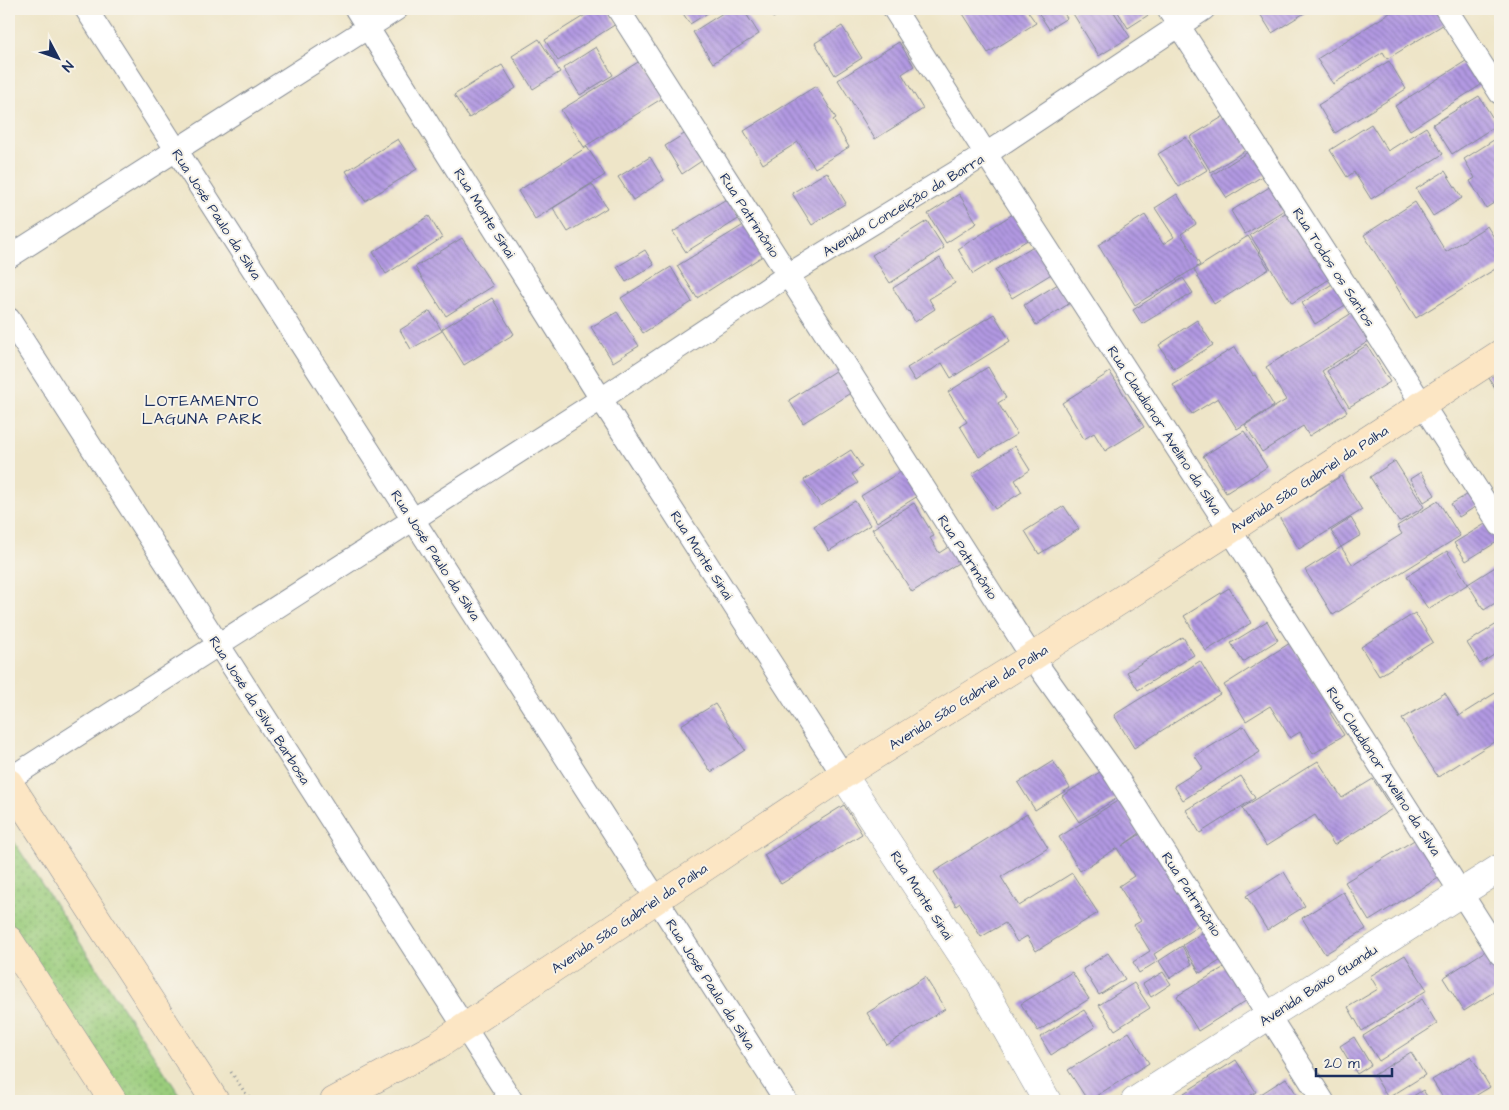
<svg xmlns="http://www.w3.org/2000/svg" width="1509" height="1110" viewBox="0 0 1509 1110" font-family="'Architects Daughter',sans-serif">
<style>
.green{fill:url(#green-dots);stroke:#5a7e6d}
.building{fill:url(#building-back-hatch)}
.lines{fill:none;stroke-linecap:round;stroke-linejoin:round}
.minor-casing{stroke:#848a93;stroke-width:24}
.tertiary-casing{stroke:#848a93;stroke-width:29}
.secondary-casing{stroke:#848a93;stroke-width:29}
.path{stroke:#848a93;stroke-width:3;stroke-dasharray:1 4;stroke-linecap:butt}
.minor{stroke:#fff;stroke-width:22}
.tertiary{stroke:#fff;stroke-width:28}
.secondary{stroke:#fce6c4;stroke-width:28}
.labels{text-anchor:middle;stroke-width:4;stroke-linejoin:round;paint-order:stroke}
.street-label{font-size:14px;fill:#1b2f5e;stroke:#f7f3e8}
.quarter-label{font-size:16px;letter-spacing:1px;fill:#1b2f5e;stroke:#f7f3e8}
</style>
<defs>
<pattern id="green-dots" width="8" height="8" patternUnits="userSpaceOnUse" patternTransform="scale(1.25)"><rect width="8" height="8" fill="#9acc7c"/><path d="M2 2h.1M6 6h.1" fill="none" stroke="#7da669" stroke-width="1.8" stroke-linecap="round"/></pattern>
<pattern id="building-back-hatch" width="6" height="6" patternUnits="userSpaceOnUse" patternTransform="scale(1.25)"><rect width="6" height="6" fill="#b299e2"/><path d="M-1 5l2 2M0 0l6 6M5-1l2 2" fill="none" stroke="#907dba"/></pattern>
</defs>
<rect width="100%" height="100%" fill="#f7f3e8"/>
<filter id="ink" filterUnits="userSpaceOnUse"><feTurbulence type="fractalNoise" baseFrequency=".02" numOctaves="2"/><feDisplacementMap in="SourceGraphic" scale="10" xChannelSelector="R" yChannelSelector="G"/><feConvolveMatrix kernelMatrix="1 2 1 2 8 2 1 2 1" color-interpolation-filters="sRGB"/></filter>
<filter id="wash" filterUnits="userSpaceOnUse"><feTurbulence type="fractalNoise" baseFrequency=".0096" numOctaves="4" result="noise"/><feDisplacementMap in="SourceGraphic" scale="20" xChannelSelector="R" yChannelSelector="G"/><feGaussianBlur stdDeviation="1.12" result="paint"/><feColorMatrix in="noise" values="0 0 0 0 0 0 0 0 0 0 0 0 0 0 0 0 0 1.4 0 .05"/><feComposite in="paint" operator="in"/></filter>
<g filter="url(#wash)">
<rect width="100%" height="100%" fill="#eee5c8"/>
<path class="green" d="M 9,834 L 181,1097 L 173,1101 L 124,1101 L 9,922 Z"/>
<g id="blocks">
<path class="building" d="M 595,9 L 607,9 L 616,24 L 558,61 L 545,40 Z
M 680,9 L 714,9 L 690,24 Z
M 729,9 L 743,9 L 759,34 L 713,63 L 693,32 Z
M 767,9 L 788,9 L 773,18 Z
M 960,9 L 1026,9 L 1036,23 L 988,53 Z
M 1036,9 L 1061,9 L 1067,18 L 1049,29 Z
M 1078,9 L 1112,9 L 1130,37 L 1099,56 L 1072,12 Z
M 1116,9 L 1152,9 L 1153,12 L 1128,28 Z
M 1257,9 L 1311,9 L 1272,33 Z
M 1396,9 L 1437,9 L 1446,23 L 1387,59 L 1383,52 L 1333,84 L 1317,59 Z
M 842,26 L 862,58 L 835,75 L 815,43 Z
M 539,39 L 560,72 L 533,89 L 512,56 Z
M 899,42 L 914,66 L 902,74 L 923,109 L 875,139 L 838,80 Z
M 596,47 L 613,75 L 580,95 L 563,68 Z
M 643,59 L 666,96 L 584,147 L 561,110 Z
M 1469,59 L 1484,83 L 1410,130 L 1395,106 Z
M 1389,61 L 1406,89 L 1335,133 L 1318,105 Z
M 502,65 L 516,88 L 469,118 L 454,95 Z
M 816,86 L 836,118 L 833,120 L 849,147 L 815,168 L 798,142 L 763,164 L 744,131 Z
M 1479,96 L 1497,125 L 1452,154 L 1433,124 Z
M 1229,113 L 1251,147 L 1211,172 L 1190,137 Z
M 1371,124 L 1388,151 L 1426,127 L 1443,154 L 1371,199 L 1354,172 L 1347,177 L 1330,150 Z
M 689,131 L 706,158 L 682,174 L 665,146 Z
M 1500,136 L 1500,199 L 1486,208 L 1470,181 L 1475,178 L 1464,159 Z
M 1186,137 L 1207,170 L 1179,187 L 1158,154 Z
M 398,139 L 417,169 L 365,201 L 346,171 Z
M 587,147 L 605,175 L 535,219 L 518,191 Z
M 1254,148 L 1269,172 L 1227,198 L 1212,175 Z
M 650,157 L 664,180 L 633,200 L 618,177 Z
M 1445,171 L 1462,198 L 1433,216 L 1416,189 Z
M 827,172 L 846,203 L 812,225 L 792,193 Z
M 1276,183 L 1291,206 L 1245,234 L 1231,211 Z
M 592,184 L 607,208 L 568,232 L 553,208 Z
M 959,194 L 977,223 L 946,243 L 928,214 Z
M 1177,194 L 1196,224 L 1181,234 L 1200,265 L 1135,305 L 1098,245 L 1145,215 L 1163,244 L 1174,237 L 1155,208 Z
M 728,198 L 740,218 L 686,252 L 673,232 Z
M 1415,202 L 1446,252 L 1487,226 L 1500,247 L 1500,266 L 1416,318 L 1364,235 Z
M 1293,208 L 1336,275 L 1292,303 L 1250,235 Z
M 1013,214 L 1029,239 L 973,274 L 958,249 Z
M 429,216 L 442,238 L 386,274 L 373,252 Z
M 750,221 L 769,252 L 697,298 L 677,266 Z
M 927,221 L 944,248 L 890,283 L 872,255 Z
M 1248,236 L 1269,269 L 1214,304 L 1194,270 Z
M 462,238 L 493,286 L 446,316 L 415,267 Z
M 1035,245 L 1053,273 L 1012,298 L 995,270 Z
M 645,250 L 654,265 L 626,282 L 617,267 Z
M 940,258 L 955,283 L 929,299 L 935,309 L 915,322 L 909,311 L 908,312 L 893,288 Z
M 671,267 L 692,302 L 643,333 L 621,298 Z
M 1183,278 L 1193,293 L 1142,324 L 1133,310 Z
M 1337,281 L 1350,302 L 1315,324 L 1302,303 Z
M 1058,284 L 1070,303 L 1036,325 L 1024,305 Z
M 492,298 L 514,334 L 464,365 L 442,329 Z
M 430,311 L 442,331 L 411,349 L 400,330 Z
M 1355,311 L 1372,339 L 1322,371 L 1347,412 L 1309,436 L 1303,426 L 1262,452 L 1245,425 L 1286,400 L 1266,367 Z
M 617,312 L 639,346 L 613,362 L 591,327 Z
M 994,314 L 1010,341 L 951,378 L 942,363 L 915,381 L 907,368 Z
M 1197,320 L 1213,345 L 1174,369 L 1159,345 Z
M 1367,345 L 1390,382 L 1349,407 L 1327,371 Z
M 1235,347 L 1253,376 L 1255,375 L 1274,406 L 1237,429 L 1218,398 L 1192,414 L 1173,385 Z
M 988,367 L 1006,398 L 998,403 L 1017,434 L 979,457 L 960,426 L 967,422 L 948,392 Z
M 1500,367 L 1500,396 L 1487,375 Z
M 838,369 L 852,392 L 803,423 L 789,400 Z
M 1110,372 L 1144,427 L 1105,451 L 1094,433 L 1084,439 L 1062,403 Z
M 1244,431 L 1267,467 L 1226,493 L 1203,456 Z
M 1015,446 L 1030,470 L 1015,480 L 1022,492 L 995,509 L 972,474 Z
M 851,450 L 862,467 L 852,474 L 858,483 L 821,506 L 804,480 Z
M 1395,461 L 1424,507 L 1399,522 L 1370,477 Z
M 905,469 L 921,494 L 877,522 L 861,496 Z
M 1421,472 L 1435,495 L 1424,502 L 1410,479 Z
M 1341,476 L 1362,510 L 1299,549 L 1278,515 Z
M 1472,492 L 1480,504 L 1459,517 L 1451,504 Z
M 855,501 L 870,525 L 829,551 L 814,526 Z
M 1438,501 L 1460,536 L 1333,615 L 1305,570 L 1341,547 L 1353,565 L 1402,534 L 1397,526 Z
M 914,503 L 934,536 L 930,538 L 939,553 L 953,544 L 963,560 L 912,592 L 872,529 Z
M 1064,506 L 1079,529 L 1039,554 L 1025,531 Z
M 1351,518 L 1361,535 L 1341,547 L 1331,531 Z
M 1490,521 L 1500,537 L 1500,540 L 1466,561 L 1454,543 Z
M 1447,551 L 1468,584 L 1428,609 L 1407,576 Z
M 1500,564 L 1500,600 L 1484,610 L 1468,584 Z
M 1229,588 L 1251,623 L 1206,651 L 1184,616 Z
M 1415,613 L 1433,642 L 1379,676 L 1361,647 Z
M 1267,621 L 1278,640 L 1243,662 L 1231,643 Z
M 1500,622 L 1500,651 L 1480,664 L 1467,643 Z
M 1183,637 L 1194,655 L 1138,690 L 1127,672 Z
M 1290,643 L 1333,711 L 1330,713 L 1344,735 L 1313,754 L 1300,732 L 1290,738 L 1270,706 L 1246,721 L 1224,685 Z
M 1200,661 L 1220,694 L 1134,748 L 1114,715 Z
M 1500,690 L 1500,738 L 1438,777 L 1402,719 L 1445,693 L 1459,716 Z
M 715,704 L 745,750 L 711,772 L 681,725 Z
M 1244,726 L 1260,752 L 1183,800 L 1174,786 L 1203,768 L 1195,756 Z
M 1053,761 L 1070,788 L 1035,810 L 1018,783 Z
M 1318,761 L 1342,798 L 1373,779 L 1392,809 L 1334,845 L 1315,815 L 1266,846 L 1242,808 Z
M 1103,770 L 1119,797 L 1079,822 L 1062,796 Z
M 1241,776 L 1255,798 L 1200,833 L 1186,810 Z
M 1119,800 L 1140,833 L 1122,846 L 1148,829 L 1205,922 L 1154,954 L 1158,961 L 1139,973 L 1133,962 L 1150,951 L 1134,925 L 1141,921 L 1119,886 L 1134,876 L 1117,848 L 1080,871 L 1059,837 Z
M 844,805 L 862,834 L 781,884 L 764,855 Z
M 1027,814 L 1048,848 L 1001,877 L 1019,906 L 1072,873 L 1098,913 L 1036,951 L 1027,936 L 1017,942 L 1005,923 L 981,937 L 960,903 L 956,906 L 934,872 Z
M 1421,836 L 1445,874 L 1369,921 L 1345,882 Z
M 1284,872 L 1305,906 L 1267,930 L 1246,896 Z
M 1343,892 L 1366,929 L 1325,954 L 1302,918 Z
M 1210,928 L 1228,956 L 1200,973 L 1183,945 Z
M 1182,946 L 1192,964 L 1170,978 L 1159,961 Z
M 1490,948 L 1500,965 L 1500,988 L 1464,1011 L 1443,978 Z
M 1108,953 L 1125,979 L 1099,995 L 1083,969 Z
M 1405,955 L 1427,990 L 1362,1031 L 1348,1007 L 1378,989 L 1370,976 Z
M 1231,963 L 1252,997 L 1198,1031 L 1177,996 Z
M 1072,972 L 1089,999 L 1038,1031 L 1021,1004 Z
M 1163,972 L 1171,984 L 1151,997 L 1143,984 Z
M 925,977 L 945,1009 L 887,1045 L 867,1013 Z
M 1134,983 L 1150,1008 L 1115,1030 L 1099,1005 Z
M 1422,999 L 1437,1024 L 1379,1061 L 1363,1036 Z
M 1084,1010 L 1095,1027 L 1051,1055 L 1040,1037 Z
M 1129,1032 L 1149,1063 L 1088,1101 L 1068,1070 Z
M 1354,1037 L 1371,1065 L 1357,1074 L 1340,1046 Z
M 1411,1052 L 1425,1075 L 1388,1098 L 1374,1075 Z
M 1471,1056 L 1490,1087 L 1467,1101 L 1445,1101 L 1432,1080 Z
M 1236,1060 L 1256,1092 L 1242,1101 L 1189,1101 L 1184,1093 Z
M 1286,1078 L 1301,1101 L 1250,1101 Z
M 1423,1090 L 1430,1101 L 1405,1101 Z"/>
</g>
</g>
<g filter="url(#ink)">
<use href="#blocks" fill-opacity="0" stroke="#848a93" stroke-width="1"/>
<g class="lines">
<g class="minor-casing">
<path id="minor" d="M 86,9 L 786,1101
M 356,9 L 601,399 L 843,775
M 618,9 L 1032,657 L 1113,771 L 1323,1101
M 894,9 L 986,154 L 1230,530 L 1500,954
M 1168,9 L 1500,525
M 1446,9 L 1500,93
M 9,257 L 397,9
M 9,319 L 512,1101
M 9,779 L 601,399 L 788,275 L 986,154 L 1204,9"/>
</g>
<g class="tertiary-casing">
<path id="tertiary" d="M 843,775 L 976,976 L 1047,1101
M 1135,1101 L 1500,868"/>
</g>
<g class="secondary-casing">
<path id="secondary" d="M 9,783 L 215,1101
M 9,940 L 113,1101
M 334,1101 L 438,1045 L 843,775 L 1032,657 L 1230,530 L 1500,354"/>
</g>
<path class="path" d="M 231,1072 L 246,1094 L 256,1101
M 297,1101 L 309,1099"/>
<use href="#minor" class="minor"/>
<use href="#tertiary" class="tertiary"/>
<use href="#secondary" class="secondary"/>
</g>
</g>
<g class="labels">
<g class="street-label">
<text transform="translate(903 205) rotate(-31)" y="5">Avenida Conceição da Barra</text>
<text transform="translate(485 213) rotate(58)" y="5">Rua Monte Sinai</text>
<text transform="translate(217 214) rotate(57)" y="5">Rua José Paulo da Silva</text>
<text transform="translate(750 215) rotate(57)" y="5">Rua Patrimônio</text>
<text transform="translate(1334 267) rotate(57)" y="5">Rua Todos os Santos</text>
<text transform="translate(1165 430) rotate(57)" y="5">Rua Claudionor Avelino da Silva</text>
<text transform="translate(1309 479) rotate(-33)" y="5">Avenida São Gabriel da Palha</text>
<text transform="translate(436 555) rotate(57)" y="5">Rua José Paulo da Silva</text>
<text transform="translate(702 555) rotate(57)" y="5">Rua Monte Sinai</text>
<text transform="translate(968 557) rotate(57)" y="5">Rua Patrimônio</text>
<text transform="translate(968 697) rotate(-32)" y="5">Avenida São Gabriel da Palha</text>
<text transform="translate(260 710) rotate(57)" y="5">Rua José da Silva Barbosa</text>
<text transform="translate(1384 771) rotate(57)" y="5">Rua Claudionor Avelino da Silva</text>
<text transform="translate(1192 894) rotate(57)" y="5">Rua Patrimônio</text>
<text transform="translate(922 895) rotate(57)" y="5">Rua Monte Sinai</text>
<text transform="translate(629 918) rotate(-34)" y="5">Avenida São Gabriel da Palha</text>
<text transform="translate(711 984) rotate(57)" y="5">Rua José Paulo da Silva</text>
<text transform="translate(1318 985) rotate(-33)" y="5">Avenida Baixo Guandu</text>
</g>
<g class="quarter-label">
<text x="202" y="406">LOTEAMENTO<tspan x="202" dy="18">LAGUNA PARK</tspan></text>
</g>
</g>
<rect width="1509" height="1110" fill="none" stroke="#f7f3e8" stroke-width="30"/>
<g transform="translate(58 58) rotate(131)" stroke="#f7f3e8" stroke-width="4" paint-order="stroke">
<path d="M0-4L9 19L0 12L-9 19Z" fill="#1b2f5e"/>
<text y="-8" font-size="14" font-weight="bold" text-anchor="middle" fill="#1b2f5e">N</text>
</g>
<path d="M1316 1068v8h76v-8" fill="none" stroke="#1b2f5e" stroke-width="2.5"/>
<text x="1324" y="1068" font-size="15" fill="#1b2f5e" stroke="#f7f3e8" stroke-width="4" paint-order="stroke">20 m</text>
</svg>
